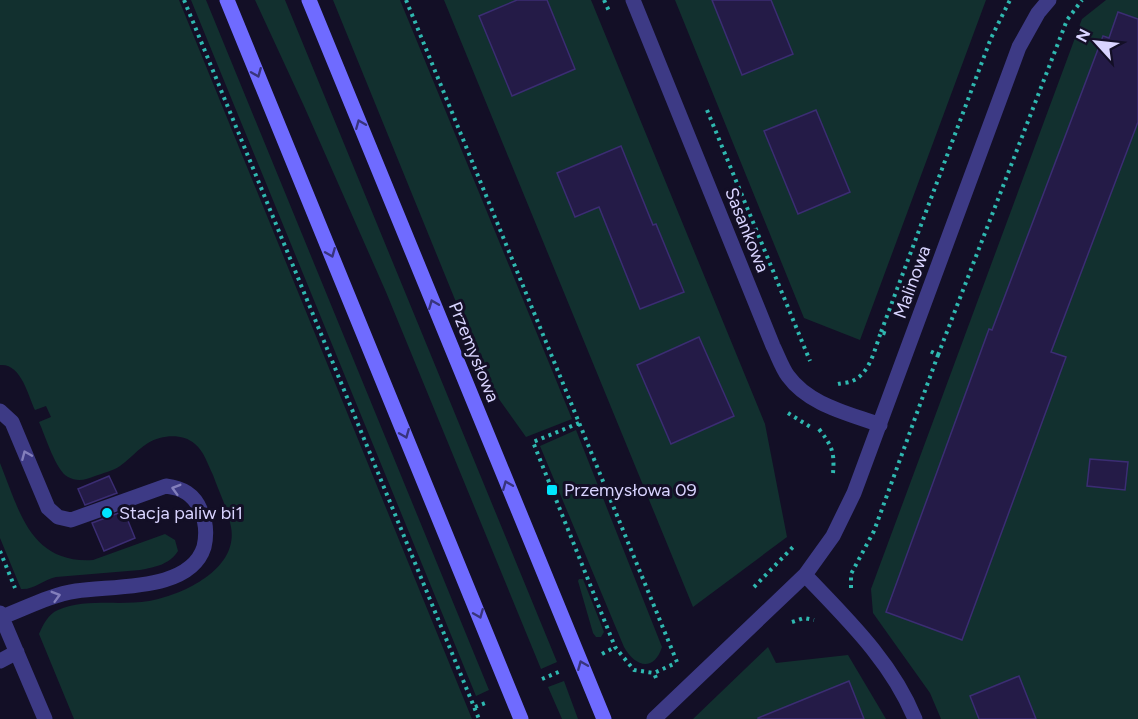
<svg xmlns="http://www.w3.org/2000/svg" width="1138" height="719" viewBox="0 0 1138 719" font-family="Figtree,sans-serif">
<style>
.green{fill:#12302f}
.building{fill:#241b47;stroke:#3b2d73;stroke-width:1.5}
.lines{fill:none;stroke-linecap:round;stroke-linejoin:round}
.path{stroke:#2fb8b0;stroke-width:4;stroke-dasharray:3 4.5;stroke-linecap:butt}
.lane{stroke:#3d3a85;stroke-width:15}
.street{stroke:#3d3a85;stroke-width:15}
.secondary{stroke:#6f6bff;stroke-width:15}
.oneway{stroke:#38347d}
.oneway2{stroke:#837fbc}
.poi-dot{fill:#00e5ff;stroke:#130f26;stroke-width:2}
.labels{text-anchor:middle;stroke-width:6;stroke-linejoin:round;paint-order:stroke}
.street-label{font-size:18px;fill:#d9d4ff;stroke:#130f26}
.poi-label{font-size:18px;fill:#d9d4ff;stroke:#130f26;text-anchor:start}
</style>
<rect width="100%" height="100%" fill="#130f26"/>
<path class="green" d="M 0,0 L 179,0 L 472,719 L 74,719 L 39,634 C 43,625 48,614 58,610 C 86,598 120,606 149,601 C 183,595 239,569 231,527 C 228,509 219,492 213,475 C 208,465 204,451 195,444 C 182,433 162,435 148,443 C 138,449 130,459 120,466 C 113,471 103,473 95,476 C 86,480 77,482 68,477 C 56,471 45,435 39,422 L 51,417 L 46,406 L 35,410 C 28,395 21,363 0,365 Z
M 191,0 L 206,0 L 489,690 L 476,696 Z
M 255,0 L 285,0 L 557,662 L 541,669 L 386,292 L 304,106 Z
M 333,0 L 400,0 L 572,419 L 526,437 L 491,388 Z
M 444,0 L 591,0 L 765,424 L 787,537 L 693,607 Z
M 675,0 L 986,0 L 860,340 L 804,318 Z
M 1106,0 L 1138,0 L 1138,719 L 941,719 L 930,693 L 873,613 L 871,589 L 1082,19 Z
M 576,430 L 662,647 C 654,672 635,667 624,647 L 540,446 Z
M 0,463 C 19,510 30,564 93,560 L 165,534 L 175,540 L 178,551 C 169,565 155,567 140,570 L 56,577 C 43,580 34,590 21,589 L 0,538 Z
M 579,579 L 583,579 L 604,632 L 601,637 L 596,637 L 593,633 L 578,581 Z
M 768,647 L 776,663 L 848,655 L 886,719 L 693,719 Z
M 564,681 L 578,719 L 562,719 L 548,687 Z"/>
<path class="building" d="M 517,0 L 547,0 L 575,69 L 512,96 L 479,16 Z
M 712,0 L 771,0 L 793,54 L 742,75 Z
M 1118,12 L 1138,19 L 1138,122 L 1051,352 L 1066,357 L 962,640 L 886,612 L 989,329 L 992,330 L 1103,36 L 1109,38 Z
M 816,110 L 850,192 L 798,214 L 764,131 Z
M 621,146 L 653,225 L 656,224 L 684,292 L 640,309 L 599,207 L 575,217 L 557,173 Z
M 699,337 L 734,416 L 671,444 L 637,365 Z
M 1090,459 L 1128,462 L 1125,490 L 1087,486 Z
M 109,476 L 117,493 L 85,505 L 78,489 Z
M 124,511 L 135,538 L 104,551 L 92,523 Z
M 1019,676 L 1036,719 L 979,719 L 970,696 Z
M 849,681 L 864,719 L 758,719 L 758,718 Z"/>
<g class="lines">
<path class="path" d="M 184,0 L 479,719
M 406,0 L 677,662
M 604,0 L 609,11
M 707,110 L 810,361
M 881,332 L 991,38 L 1010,0
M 938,355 L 1067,20 L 1082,0
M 838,384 C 842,383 848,383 852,381 C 870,374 875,348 881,332 L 887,334
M 788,413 L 812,428
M 579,423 L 533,442 L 615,647 L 634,670 L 654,673
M 819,429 C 831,445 835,451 833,473
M 0,551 L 15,588
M 754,587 L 793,547
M 851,588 L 851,574 L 874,531 L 938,355 L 930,351
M 792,622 L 804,618 L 814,620
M 602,654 L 615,647
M 656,678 L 654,673 L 676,663
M 542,679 L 561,671
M 475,707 L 488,702"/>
<path class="lane" d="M 0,411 L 12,422 L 48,508 L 58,517 L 71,520 L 166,486 C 182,488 194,494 201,511 C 206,522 207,534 204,547 C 190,592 113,585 76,591 C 50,595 26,608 2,617
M 0,613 L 45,719
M 0,661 L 17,652"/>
<path class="street" d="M 633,0 L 773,346 C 778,356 782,368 788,376 C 809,405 848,413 880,425
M 805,575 C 847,619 892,662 915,719
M 654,719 L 805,575 L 833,536 L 854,493 L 1019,47 L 1038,13 L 1049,0"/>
<path class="secondary" d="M 227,0 L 521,719
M 309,0 L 604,719"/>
</g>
<defs><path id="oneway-chevron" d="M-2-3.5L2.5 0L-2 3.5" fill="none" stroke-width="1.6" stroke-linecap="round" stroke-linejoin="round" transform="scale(1.5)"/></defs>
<g class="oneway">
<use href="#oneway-chevron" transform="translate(257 73) rotate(68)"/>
<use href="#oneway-chevron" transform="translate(360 124) rotate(-112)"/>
<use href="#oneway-chevron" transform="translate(331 253) rotate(68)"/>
<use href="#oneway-chevron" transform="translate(433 304) rotate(-112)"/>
<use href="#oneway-chevron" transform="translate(405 434) rotate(68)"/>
<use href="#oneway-chevron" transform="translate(507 485) rotate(-112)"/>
<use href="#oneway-chevron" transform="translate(479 614) rotate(68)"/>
<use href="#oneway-chevron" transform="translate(582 665) rotate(-112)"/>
</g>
<g class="oneway2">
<use href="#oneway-chevron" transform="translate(26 455) rotate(-113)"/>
<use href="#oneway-chevron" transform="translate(176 489) rotate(-164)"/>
<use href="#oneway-chevron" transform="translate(56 596) rotate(-16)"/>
</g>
<g class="poi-dot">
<rect x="546" y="484" width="12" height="12" rx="3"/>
<circle cx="107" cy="513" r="6"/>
</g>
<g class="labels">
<g class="street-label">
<text transform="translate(747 230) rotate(68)" y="6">Sasankowa</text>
<text transform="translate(912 282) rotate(-70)" y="6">Malinowa</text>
<text transform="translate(474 352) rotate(68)" y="6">Przemysłowa</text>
</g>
<g class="poi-label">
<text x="564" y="496">Przemysłowa 09</text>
<text x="119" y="519">Stacja paliw bi1</text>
</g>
</g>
<g transform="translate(1096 42) rotate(297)" stroke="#130f26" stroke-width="4.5" paint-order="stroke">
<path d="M0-4.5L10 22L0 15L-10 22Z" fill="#d9d4ff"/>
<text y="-9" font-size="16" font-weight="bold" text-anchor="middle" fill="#d9d4ff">N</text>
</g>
</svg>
